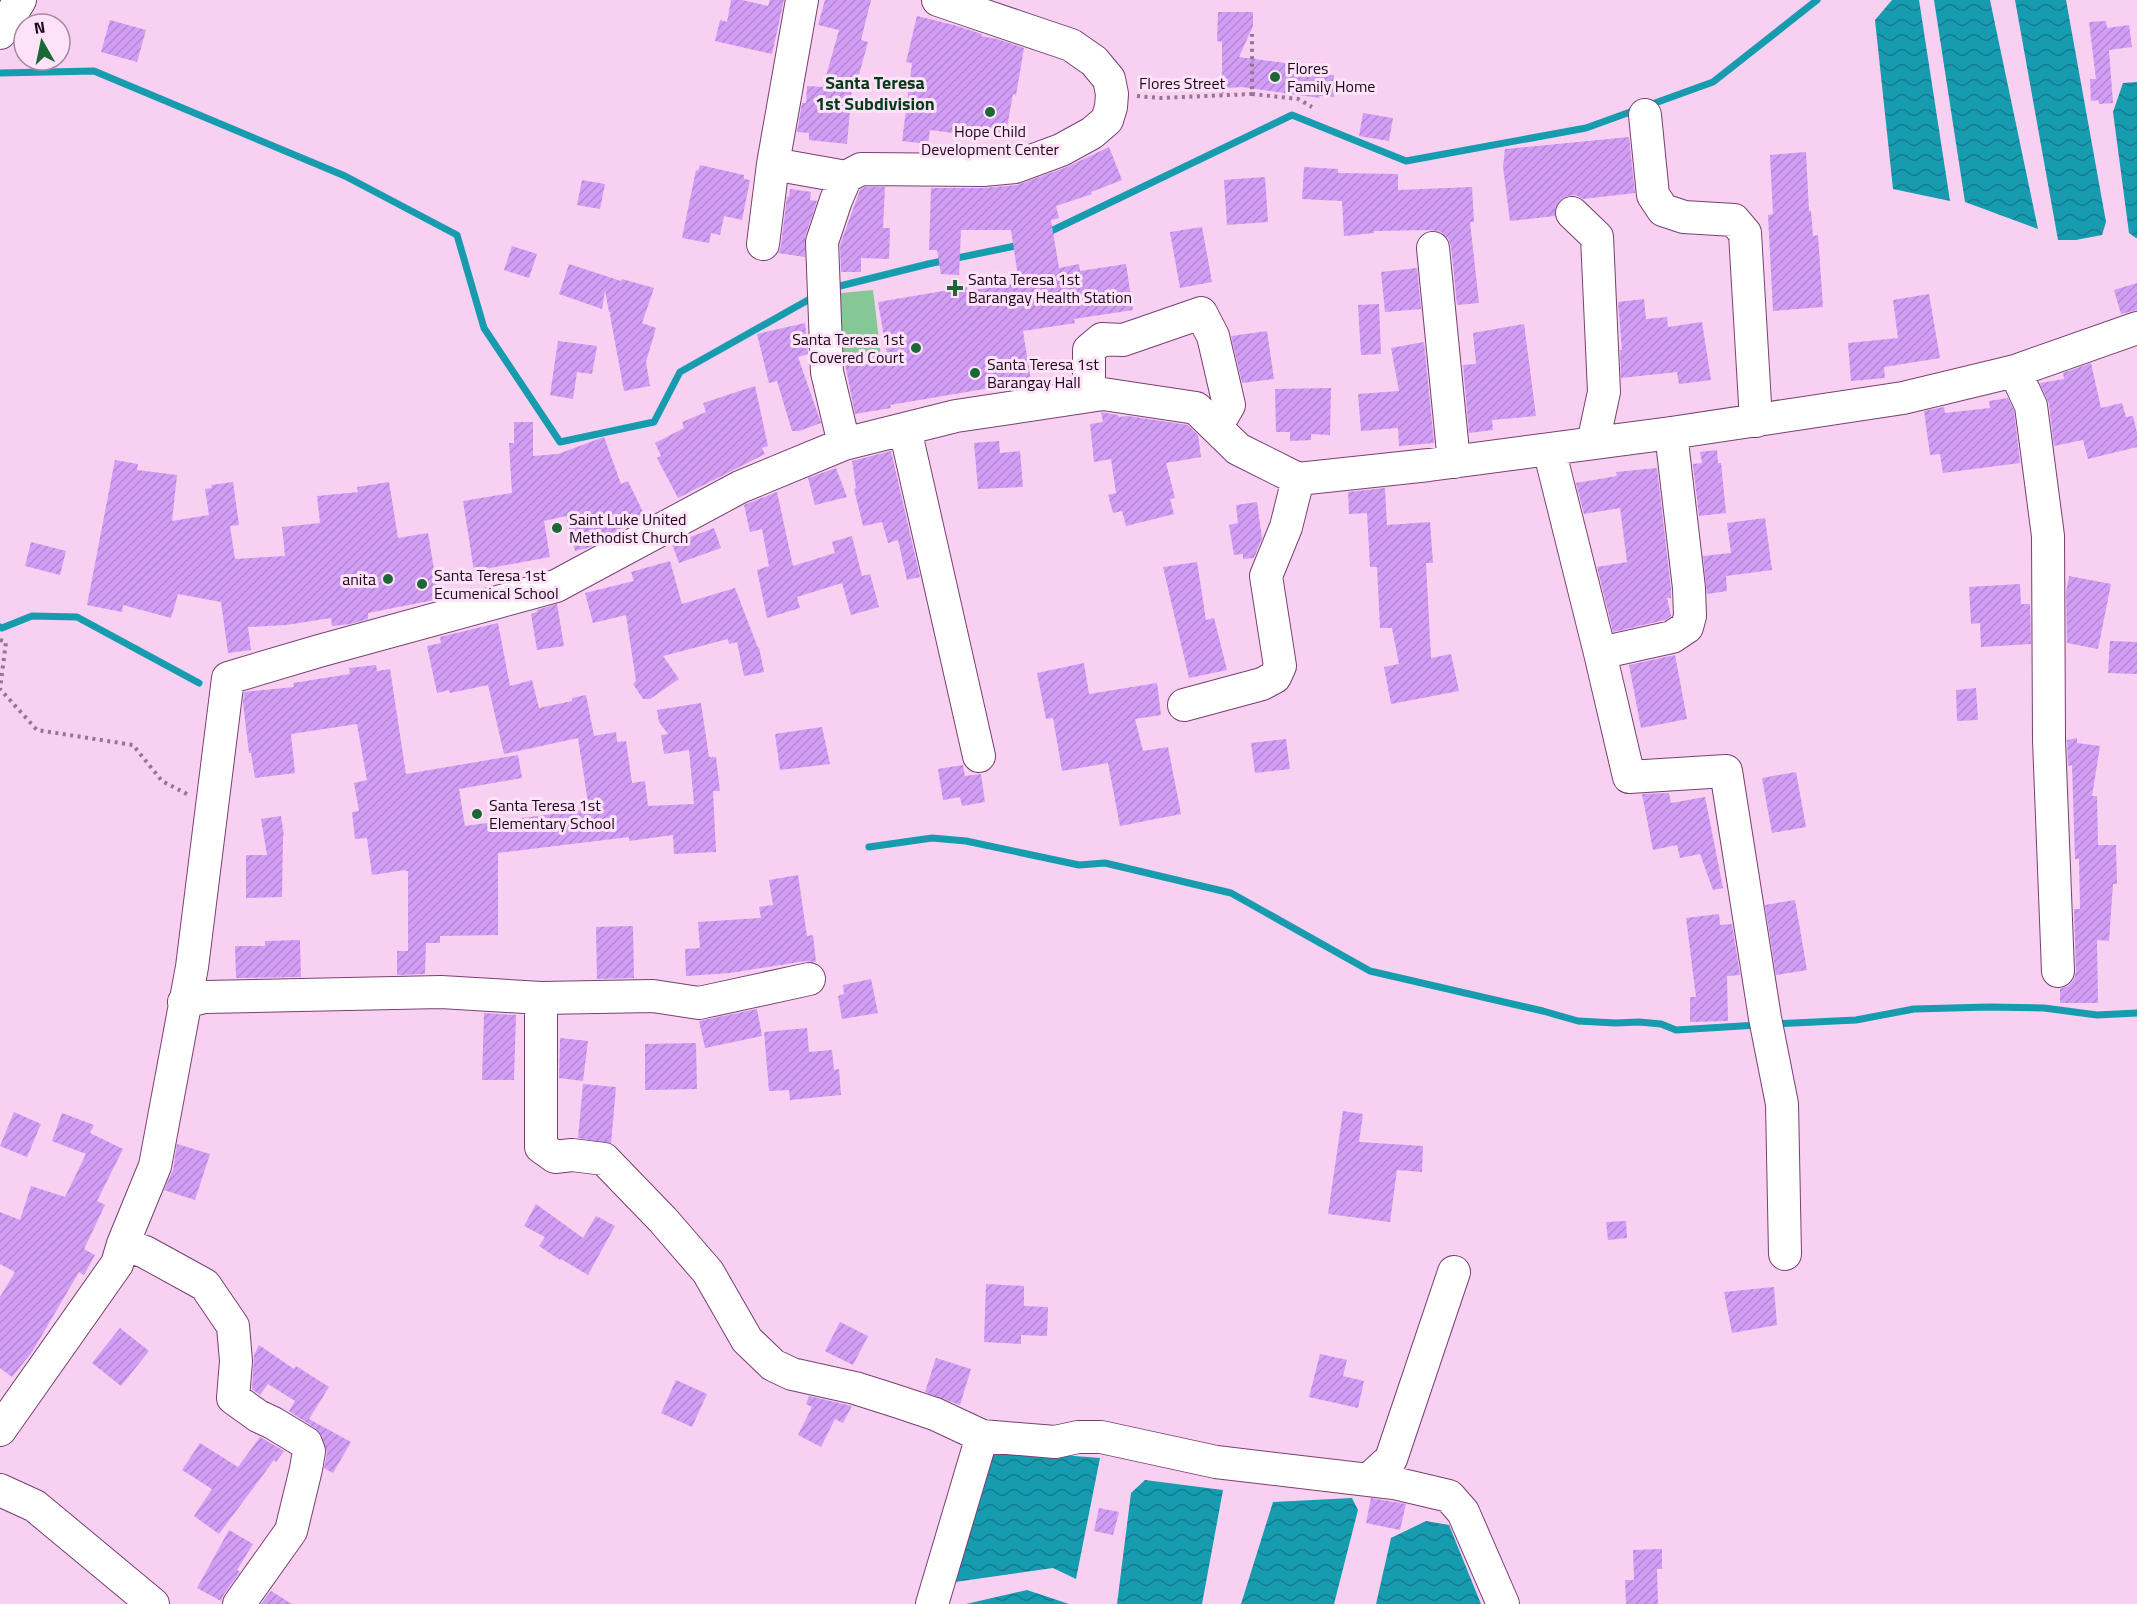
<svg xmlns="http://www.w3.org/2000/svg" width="2137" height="1604" viewBox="0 0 2137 1604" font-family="'Titillium Web',sans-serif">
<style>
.green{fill:#85c895}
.water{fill:url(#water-waves)}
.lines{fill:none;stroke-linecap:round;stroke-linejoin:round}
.stream{stroke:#179baf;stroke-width:7}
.building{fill:url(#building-hatch)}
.minor-casing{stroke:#784072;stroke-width:34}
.path{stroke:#957590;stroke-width:4;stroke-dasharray:3 4.5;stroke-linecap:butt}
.minor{stroke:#fff;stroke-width:32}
.poi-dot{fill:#1b6837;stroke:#fde2f8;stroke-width:2}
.labels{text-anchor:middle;stroke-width:6;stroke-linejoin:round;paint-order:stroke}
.poi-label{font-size:16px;fill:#1e081c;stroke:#fde2f8;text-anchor:start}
.street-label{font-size:16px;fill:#1e081c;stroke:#fde2f8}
.neighbourhood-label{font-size:18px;font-weight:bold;fill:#033b19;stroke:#fde2f8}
</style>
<defs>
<pattern id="water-waves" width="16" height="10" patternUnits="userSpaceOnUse" patternTransform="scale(1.5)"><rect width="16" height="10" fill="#179baf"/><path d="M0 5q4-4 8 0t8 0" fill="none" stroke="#147c8e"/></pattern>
<pattern id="building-hatch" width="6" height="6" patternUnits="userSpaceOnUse" patternTransform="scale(1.5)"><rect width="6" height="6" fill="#d29df4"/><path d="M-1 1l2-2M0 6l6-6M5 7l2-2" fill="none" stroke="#b486d1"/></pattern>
</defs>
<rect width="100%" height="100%" fill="#f8d0f1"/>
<path class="green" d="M 873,290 L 881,357 L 839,362 L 831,294 Z"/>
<path class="water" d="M 1892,0 L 1919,0 L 1950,201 L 1893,189 L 1875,20 Z
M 1934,0 L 1990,0 L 2038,229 L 1965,202 Z
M 2015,0 L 2066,0 L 2106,222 L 2102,235 L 2076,240 L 2058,240 Z
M 2137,82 L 2137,238 L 2136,238 L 2129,233 L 2113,112 L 2123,83 Z
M 987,1454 L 1049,1454 L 1100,1458 L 1076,1579 L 1053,1568 L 955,1582 Z
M 1145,1480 L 1223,1490 L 1202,1604 L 1117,1604 L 1131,1493 Z
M 1352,1498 L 1358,1510 L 1334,1604 L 1241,1604 L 1273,1502 Z
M 1426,1521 L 1449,1525 L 1481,1604 L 1376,1604 L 1391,1538 Z
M 1027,1590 L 1069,1604 L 966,1604 Z"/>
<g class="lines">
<path class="stream" d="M 0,73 L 94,71 L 345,176 L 457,235 L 484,328 L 560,442 L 654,422 L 680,372 L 817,295
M 1047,233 L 1292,115 L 1406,161 L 1586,128 L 1713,82 L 1817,0
M 832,288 L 928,264 L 1020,245
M 0,627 L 2,628 L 32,616 L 77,617 L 199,683
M 869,847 L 932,838 L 966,841 L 1079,865 L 1105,863 L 1231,893 L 1370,971 L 1543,1011 L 1578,1021 L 1616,1023 L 1639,1022 L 1661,1024 L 1676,1030 L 1758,1025
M 1775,1024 L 1856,1020 L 1914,1009 L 1989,1007 L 2044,1008 L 2097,1015 L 2137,1013"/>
</g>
<path class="building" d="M 731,0 L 742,0 L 768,6 L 770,0 L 784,0 L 772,54 L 715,41 L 720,20 L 727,22 Z
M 825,0 L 871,0 L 861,40 L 868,42 L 855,89 L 852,88 L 847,144 L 809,140 L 809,133 L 797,132 L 802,103 L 806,103 L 807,86 L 823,87 L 839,30 L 818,25 Z
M 1218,12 L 1253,12 L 1253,26 L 1239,57 L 1293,64 L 1292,74 L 1334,75 L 1334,97 L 1319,96 L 1320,98 L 1242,87 L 1226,88 L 1222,97 L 1222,42 L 1217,41 Z
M 917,16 L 954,25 L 982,34 L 981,36 L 997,39 L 1024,48 L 1016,95 L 1013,94 L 1006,133 L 954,125 L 953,133 L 930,130 L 928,144 L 902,141 L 912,63 L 906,62 Z
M 110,20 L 146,30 L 137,62 L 101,52 Z
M 2106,21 L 2107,28 L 2129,25 L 2132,47 L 2109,50 L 2113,103 L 2099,104 L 2098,100 L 2091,101 L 2090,79 L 2096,79 L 2089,22 Z
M 1363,113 L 1393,118 L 1389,141 L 1359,136 Z
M 1629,137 L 1635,193 L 1583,199 L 1576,195 L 1568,196 L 1559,201 L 1555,208 L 1555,216 L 1510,221 L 1503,167 L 1505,149 Z
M 1109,147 L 1122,180 L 1091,192 L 1092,194 L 1056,206 L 1059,218 L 1051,220 L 1059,268 L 1079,264 L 1080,271 L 1126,264 L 1133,310 L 1074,319 L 1075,323 L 1023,331 L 1031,381 L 890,405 L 891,408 L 855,414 L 845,364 L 854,362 L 855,366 L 888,360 L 878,302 L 967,287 L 968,291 L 1019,283 L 1011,230 L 961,230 L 959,275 L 941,274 L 937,250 L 929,250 L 931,188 L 983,188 L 1017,185 L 1067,167 Z
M 1806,152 L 1809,211 L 1811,211 L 1813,236 L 1818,235 L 1823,307 L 1773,311 L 1768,215 L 1773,214 L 1770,155 Z
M 700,165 L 744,175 L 744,179 L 750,180 L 742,220 L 724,216 L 720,235 L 711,233 L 709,243 L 682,238 L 696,170 L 698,171 Z
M 1304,167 L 1338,169 L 1338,173 L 1398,174 L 1398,190 L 1472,187 L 1474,222 L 1470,222 L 1479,303 L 1457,305 L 1451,246 L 1448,238 L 1441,232 L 1432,230 L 1374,231 L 1374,233 L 1344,236 L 1342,201 L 1302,199 Z
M 1265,177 L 1268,222 L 1227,225 L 1224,180 Z
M 582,180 L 605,184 L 600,209 L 577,205 Z
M 865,187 L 885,187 L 883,228 L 890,228 L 889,259 L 861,258 L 861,272 L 841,272 L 840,245 L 860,190 Z
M 790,189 L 811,192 L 810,200 L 817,201 L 805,237 L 805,257 L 778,253 L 781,246 L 787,196 L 789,197 Z
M 1202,227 L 1212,282 L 1180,288 L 1170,232 Z
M 512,246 L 537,254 L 529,278 L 504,270 Z
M 569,264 L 621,281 L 622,279 L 654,288 L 642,323 L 656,328 L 646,362 L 650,386 L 624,391 L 610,315 L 611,312 L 609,312 L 605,290 L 602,309 L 559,294 Z
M 1417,268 L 1421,309 L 1385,312 L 1381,272 Z
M 2137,283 L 2137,310 L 2121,314 L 2114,290 Z
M 1929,294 L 1940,358 L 1884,367 L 1885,378 L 1851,381 L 1848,343 L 1898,338 L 1893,300 Z
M 1644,299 L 1646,319 L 1667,317 L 1668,327 L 1702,322 L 1711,380 L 1679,384 L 1677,372 L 1621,378 L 1620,350 L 1622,350 L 1618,302 Z
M 1379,304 L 1381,354 L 1361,355 L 1358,305 Z
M 805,323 L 808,354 L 798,357 L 821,423 L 799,431 L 792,431 L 777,381 L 769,383 L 757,334 Z
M 1524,324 L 1536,416 L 1492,420 L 1493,430 L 1469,433 L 1463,365 L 1476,364 L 1473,333 Z
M 1267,331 L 1274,379 L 1242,383 L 1231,336 Z
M 558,341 L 597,346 L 592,374 L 577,372 L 573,399 L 550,395 Z
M 1424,342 L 1434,443 L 1399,446 L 1398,428 L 1361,431 L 1358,394 L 1399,391 L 1391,348 Z
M 2091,363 L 2101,408 L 2122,403 L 2126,417 L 2133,416 L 2137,433 L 2137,447 L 2088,459 L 2083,440 L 2054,446 L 2049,404 L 2040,383 L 2064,379 L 2063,373 Z
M 755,386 L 768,446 L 762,448 L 765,454 L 678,498 L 657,458 L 661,456 L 655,443 L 684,428 L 682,422 L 706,412 L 703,403 Z
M 1331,388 L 1330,435 L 1311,434 L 1311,440 L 1290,441 L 1290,432 L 1276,432 L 1275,389 Z
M 2008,398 L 2014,411 L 2020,463 L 1943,473 L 1940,454 L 1930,455 L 1924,411 L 1944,407 L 1945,413 L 1990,408 L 1989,401 Z
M 1101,412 L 1118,415 L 1119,417 L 1128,416 L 1188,425 L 1198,435 L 1201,457 L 1166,463 L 1175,498 L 1170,499 L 1174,514 L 1126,526 L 1122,511 L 1113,513 L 1108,495 L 1116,493 L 1111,459 L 1094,462 L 1090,424 L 1103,422 Z
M 514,422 L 533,422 L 533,456 L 558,454 L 604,437 L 621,484 L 628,481 L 644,514 L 620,526 L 622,530 L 594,541 L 595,544 L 591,547 L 575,551 L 566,516 L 544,521 L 550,557 L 474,571 L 463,501 L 512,493 L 509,443 L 514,443 Z
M 999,441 L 1000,453 L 1020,451 L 1023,487 L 978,489 L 974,443 Z
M 1717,450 L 1718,463 L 1721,463 L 1726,513 L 1699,516 L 1693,464 L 1702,463 L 1700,452 Z
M 891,451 L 920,577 L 907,580 L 898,540 L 888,543 L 882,522 L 863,526 L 854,489 L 856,488 L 852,461 Z
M 115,460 L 138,464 L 137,470 L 177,475 L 172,521 L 209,515 L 205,489 L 212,488 L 211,485 L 233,482 L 239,525 L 230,526 L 235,559 L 285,556 L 282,527 L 320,523 L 317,496 L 358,492 L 357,487 L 389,482 L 398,538 L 428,533 L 439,599 L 368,613 L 368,619 L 350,624 L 332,626 L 331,618 L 286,625 L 248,627 L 251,650 L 228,653 L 221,602 L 178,594 L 171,618 L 123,605 L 122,612 L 87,605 Z
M 836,468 L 847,497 L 815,505 L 808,478 Z
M 1657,468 L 1671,589 L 1671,598 L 1667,598 L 1671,616 L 1665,620 L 1613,632 L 1597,567 L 1627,562 L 1620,508 L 1584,514 L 1576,483 L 1617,476 L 1616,472 Z
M 1385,488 L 1387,525 L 1430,522 L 1433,563 L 1426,563 L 1431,658 L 1451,654 L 1459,691 L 1391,704 L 1384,667 L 1399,664 L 1392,628 L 1380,628 L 1377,567 L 1370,567 L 1367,513 L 1349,514 L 1348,492 Z
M 777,492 L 793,566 L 835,553 L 832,542 L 852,536 L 862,576 L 870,574 L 879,607 L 851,615 L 842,583 L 797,597 L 800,608 L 767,618 L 757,570 L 769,566 L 762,529 L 750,532 L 744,505 Z
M 1257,502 L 1262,538 L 1254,558 L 1243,559 L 1243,554 L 1234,555 L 1229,525 L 1238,523 L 1236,505 Z
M 1765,518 L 1772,570 L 1726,576 L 1727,591 L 1707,594 L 1703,556 L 1731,553 L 1727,523 Z
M 714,528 L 721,548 L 679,563 L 672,544 Z
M 31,542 L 66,551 L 60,575 L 25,566 Z
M 670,561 L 682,604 L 735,588 L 758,648 L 759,647 L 764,672 L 744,676 L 737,642 L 729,644 L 728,639 L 663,656 L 679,679 L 650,699 L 643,699 L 633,684 L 636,681 L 626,615 L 593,623 L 585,593 L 634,581 L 631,572 Z
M 1197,562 L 1206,620 L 1214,618 L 1227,670 L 1189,678 L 1163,567 Z
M 2069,576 L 2111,584 L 2098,649 L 2067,643 L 2066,592 Z
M 2020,584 L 2021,604 L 2030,604 L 2031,644 L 1981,647 L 1980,623 L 1971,624 L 1969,587 Z
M 557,604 L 564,646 L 537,650 L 531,614 L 537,612 L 537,610 Z
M 498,623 L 510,686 L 532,680 L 539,708 L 572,701 L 572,698 L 586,695 L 594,736 L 616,732 L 617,742 L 626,741 L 632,783 L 645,781 L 648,806 L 694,804 L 689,750 L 664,754 L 661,735 L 668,734 L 659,722 L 657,710 L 701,703 L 709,757 L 716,757 L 720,791 L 713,791 L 716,852 L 674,854 L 673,835 L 629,841 L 629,837 L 498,853 L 498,935 L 440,936 L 440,943 L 426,943 L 425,974 L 397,975 L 397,951 L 408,951 L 408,871 L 405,871 L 405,870 L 372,875 L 367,838 L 355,839 L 352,812 L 359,811 L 354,783 L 367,780 L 357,724 L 291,734 L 295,773 L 255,778 L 251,753 L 249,753 L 243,703 L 244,692 L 294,687 L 293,683 L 350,674 L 349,668 L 376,665 L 377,671 L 390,669 L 406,774 L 518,755 L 522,778 L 459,789 L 465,826 L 589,809 L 578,738 L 504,754 L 488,685 L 450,693 L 449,690 L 437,693 L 427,646 L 441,643 L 440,637 Z
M 2110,641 L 2137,642 L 2137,674 L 2108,673 Z
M 1675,655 L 1687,719 L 1641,728 L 1629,665 Z
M 1084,663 L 1089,694 L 1157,683 L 1161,715 L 1135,719 L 1143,751 L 1168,747 L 1181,814 L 1120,826 L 1108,763 L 1062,771 L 1053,718 L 1046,719 L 1037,673 Z
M 1976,688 L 1978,720 L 1957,721 L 1956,690 Z
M 822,727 L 830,764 L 780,770 L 775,734 Z
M 2077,738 L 2077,743 L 2100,746 L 2092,796 L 2097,796 L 2098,845 L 2116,845 L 2117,884 L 2113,884 L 2109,941 L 2097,940 L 2098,1003 L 2060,1003 L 2060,989 L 2068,986 L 2074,980 L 2076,971 L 2074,909 L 2080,909 L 2079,859 L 2075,859 L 2072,765 L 2068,766 L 2067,740 Z
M 1286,739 L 1290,769 L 1255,773 L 1251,743 Z
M 963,765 L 965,776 L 981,774 L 985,802 L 962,806 L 960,797 L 943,800 L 938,769 Z
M 1796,772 L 1806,827 L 1772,833 L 1762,778 Z
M 1669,793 L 1671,803 L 1705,797 L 1723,888 L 1713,890 L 1700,854 L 1680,858 L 1677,845 L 1653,850 L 1642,794 Z
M 281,816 L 284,836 L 283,836 L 282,897 L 246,898 L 246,855 L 267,855 L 261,819 Z
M 798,875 L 807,936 L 813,935 L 816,962 L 805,961 L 730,973 L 686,976 L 685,949 L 700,948 L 698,922 L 761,918 L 759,907 L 773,905 L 769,880 Z
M 1795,900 L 1807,970 L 1776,975 L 1765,905 Z
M 1719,914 L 1720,925 L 1732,924 L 1740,975 L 1727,976 L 1728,1021 L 1690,1022 L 1690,997 L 1696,997 L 1686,918 Z
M 633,926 L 634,978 L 597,979 L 596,927 Z
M 300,940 L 301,977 L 236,978 L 235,946 L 265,946 L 265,941 Z
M 871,979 L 878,1013 L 842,1019 L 838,996 L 844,994 L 843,985 Z
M 757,1009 L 762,1036 L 705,1048 L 699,1021 Z
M 484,1013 L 516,1015 L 514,1080 L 482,1080 Z
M 807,1028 L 809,1052 L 832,1050 L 834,1070 L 839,1069 L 841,1095 L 790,1100 L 789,1090 L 769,1091 L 764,1032 Z
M 560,1038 L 588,1041 L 583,1081 L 559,1078 Z
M 696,1043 L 697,1089 L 645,1090 L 645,1044 Z
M 583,1084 L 616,1087 L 611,1144 L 578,1138 Z
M 1343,1111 L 1363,1114 L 1359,1142 L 1423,1146 L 1422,1172 L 1397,1170 L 1390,1222 L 1328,1214 Z
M 14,1112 L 41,1124 L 27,1157 L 0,1146 Z
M 62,1113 L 94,1125 L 90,1133 L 123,1149 L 97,1201 L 105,1205 L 84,1249 L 95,1255 L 84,1275 L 79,1272 L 32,1352 L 12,1377 L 0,1368 L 0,1297 L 15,1272 L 0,1264 L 0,1212 L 20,1220 L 31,1186 L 65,1197 L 86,1154 L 52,1141 Z
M 177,1144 L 210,1154 L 195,1200 L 164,1190 L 173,1170 Z
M 536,1204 L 583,1238 L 596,1216 L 615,1226 L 588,1275 L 561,1259 L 560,1260 L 539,1246 L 545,1237 L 524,1226 Z
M 1626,1221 L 1627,1238 L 1608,1240 L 1606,1222 Z
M 986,1284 L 1024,1286 L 1024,1306 L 1048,1307 L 1047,1336 L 1021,1335 L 1021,1344 L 984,1342 Z
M 1774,1287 L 1777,1325 L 1732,1333 L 1724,1292 Z
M 840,1322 L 868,1336 L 853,1365 L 825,1351 Z
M 120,1328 L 149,1351 L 121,1386 L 92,1363 Z
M 259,1345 L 294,1369 L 296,1366 L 329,1387 L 309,1419 L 351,1442 L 333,1473 L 324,1468 L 327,1453 L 322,1436 L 315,1428 L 289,1411 L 295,1401 L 268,1384 L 260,1395 L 252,1389 L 254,1355 Z
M 1320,1354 L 1347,1360 L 1343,1376 L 1364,1381 L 1358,1408 L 1309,1397 Z
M 936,1358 L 971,1369 L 960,1405 L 925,1392 Z
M 676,1380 L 707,1394 L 692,1427 L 661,1413 Z
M 809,1396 L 852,1406 L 843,1423 L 835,1419 L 821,1447 L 798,1435 L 812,1407 L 806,1404 Z
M 260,1437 L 284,1451 L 276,1462 L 274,1460 L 219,1534 L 194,1516 L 212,1489 L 182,1470 L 200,1443 L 238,1467 Z
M 1371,1498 L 1406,1504 L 1400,1530 L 1366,1523 Z
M 1099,1508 L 1119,1512 L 1113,1535 L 1094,1531 Z
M 229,1530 L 253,1544 L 237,1570 L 240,1572 L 224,1594 L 221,1601 L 197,1588 Z
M 1662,1549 L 1662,1569 L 1657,1569 L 1658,1604 L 1626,1604 L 1625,1580 L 1634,1580 L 1633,1550 Z
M 271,1591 L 292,1604 L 261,1604 Z"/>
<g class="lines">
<g class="minor-casing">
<path id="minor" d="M 802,0 L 773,164 L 846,177 L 836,200 L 822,242 L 827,372 L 844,444
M 0,33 L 20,0
M 1645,115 L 1653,195 L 1663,210 L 1684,217 L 1734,220 L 1745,233 L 1756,421
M 846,177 L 861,169 L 983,170 L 1015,167 L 1061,150 L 1092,133 L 1107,120 L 1111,107 L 1112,94 L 1109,79 L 1094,61 L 1071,45 L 938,0
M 1572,213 L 1597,237 L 1604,392 L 1593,443
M 763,244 L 773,164
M 1433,248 L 1454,462
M 2015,371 L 2031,406 L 2048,536 L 2049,740 L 2058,971
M 1089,396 L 1089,350 L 1102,339 L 1123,340 L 1201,313 L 1213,336 L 1229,405 L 1216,427
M 905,429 L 979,756
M 1549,449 L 1600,653 L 1629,777 L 1726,771 L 1765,1018 L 1782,1104 L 1785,1254
M 1600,653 L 1672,637 L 1687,627 L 1690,616 L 1689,588 L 1671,433
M 1184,705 L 1262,684 L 1275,677 L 1280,666 L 1266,576 L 1286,527 L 1298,479
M 541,998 L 653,996 L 699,1003 L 809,979
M 184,1002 L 205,997 L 441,992 L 541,998 L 541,1147 L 555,1157 L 572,1155 L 604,1159 L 663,1220 L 708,1272 L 747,1340 L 773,1365 L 792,1374 L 855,1388 L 896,1401 L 935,1414 L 982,1436 L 1055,1442 L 1078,1437 L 1101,1437 L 1216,1462 L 1394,1483 L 1449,1496 L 1463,1512 L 1503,1604
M 123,1244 L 145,1252 L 205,1285 L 233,1326 L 236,1361 L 233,1398 L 258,1416 L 273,1423 L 306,1443 L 309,1451 L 306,1469 L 291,1531 L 239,1604
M 0,1430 L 117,1264 L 123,1244 L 155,1166 L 192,967 L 228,678 L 319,651 L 556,586 L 740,487 L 844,444 L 956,416 L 1103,394 L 1196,408 L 1238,449 L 1298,479 L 1429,465 L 1671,433 L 1903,398 L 2015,371 L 2137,328
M 1368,1480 L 1391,1459 L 1454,1272
M 0,1490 L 35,1506 L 153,1604
M 932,1604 L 982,1436"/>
</g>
<path class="path" d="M 1252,94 L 1298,99 L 1312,107
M 1137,96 L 1160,98 L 1252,94 L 1252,34
M 0,640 L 6,642 L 0,689 L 37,730 L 133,745 L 162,781 L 187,794"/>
<use href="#minor" class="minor"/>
</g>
<g class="poi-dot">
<circle cx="1275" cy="77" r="6"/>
<circle cx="990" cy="112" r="6"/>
<path d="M952 279h6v6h6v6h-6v6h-6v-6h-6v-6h6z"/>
<circle cx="916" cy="348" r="6"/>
<circle cx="975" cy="373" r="6"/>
<circle cx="557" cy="528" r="6"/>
<circle cx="388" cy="579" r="6"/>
<circle cx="422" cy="584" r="6"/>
<circle cx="477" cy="814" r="6"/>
</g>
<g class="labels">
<g class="poi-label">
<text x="1287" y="74">Flores<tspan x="1287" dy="18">Family Home</tspan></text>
<text x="990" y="137" text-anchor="middle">Hope Child<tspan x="990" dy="18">Development Center</tspan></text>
<text x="968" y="285">Santa Teresa 1st<tspan x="968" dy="18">Barangay Health Station</tspan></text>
<text x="904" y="345" text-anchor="end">Santa Teresa 1st<tspan x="904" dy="18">Covered Court</tspan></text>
<text x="987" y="370">Santa Teresa 1st<tspan x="987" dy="18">Barangay Hall</tspan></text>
<text x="569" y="525">Saint Luke United<tspan x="569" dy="18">Methodist Church</tspan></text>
<text x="434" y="581">Santa Teresa 1st<tspan x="434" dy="18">Ecumenical School</tspan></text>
<text x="376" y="585" text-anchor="end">anita</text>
<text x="489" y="811">Santa Teresa 1st<tspan x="489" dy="18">Elementary School</tspan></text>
</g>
<g class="street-label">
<text x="1182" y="89">Flores Street</text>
</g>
<g class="neighbourhood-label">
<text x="875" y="89">Santa Teresa<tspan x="875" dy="21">1st Subdivision</tspan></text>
</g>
</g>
<g transform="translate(42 42) rotate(351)"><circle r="28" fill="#fde2f8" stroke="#a48ba0" stroke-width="1.5"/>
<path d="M0-4.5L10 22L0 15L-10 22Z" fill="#1b6837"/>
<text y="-9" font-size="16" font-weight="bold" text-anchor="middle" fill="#1e081c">N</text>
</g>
</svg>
